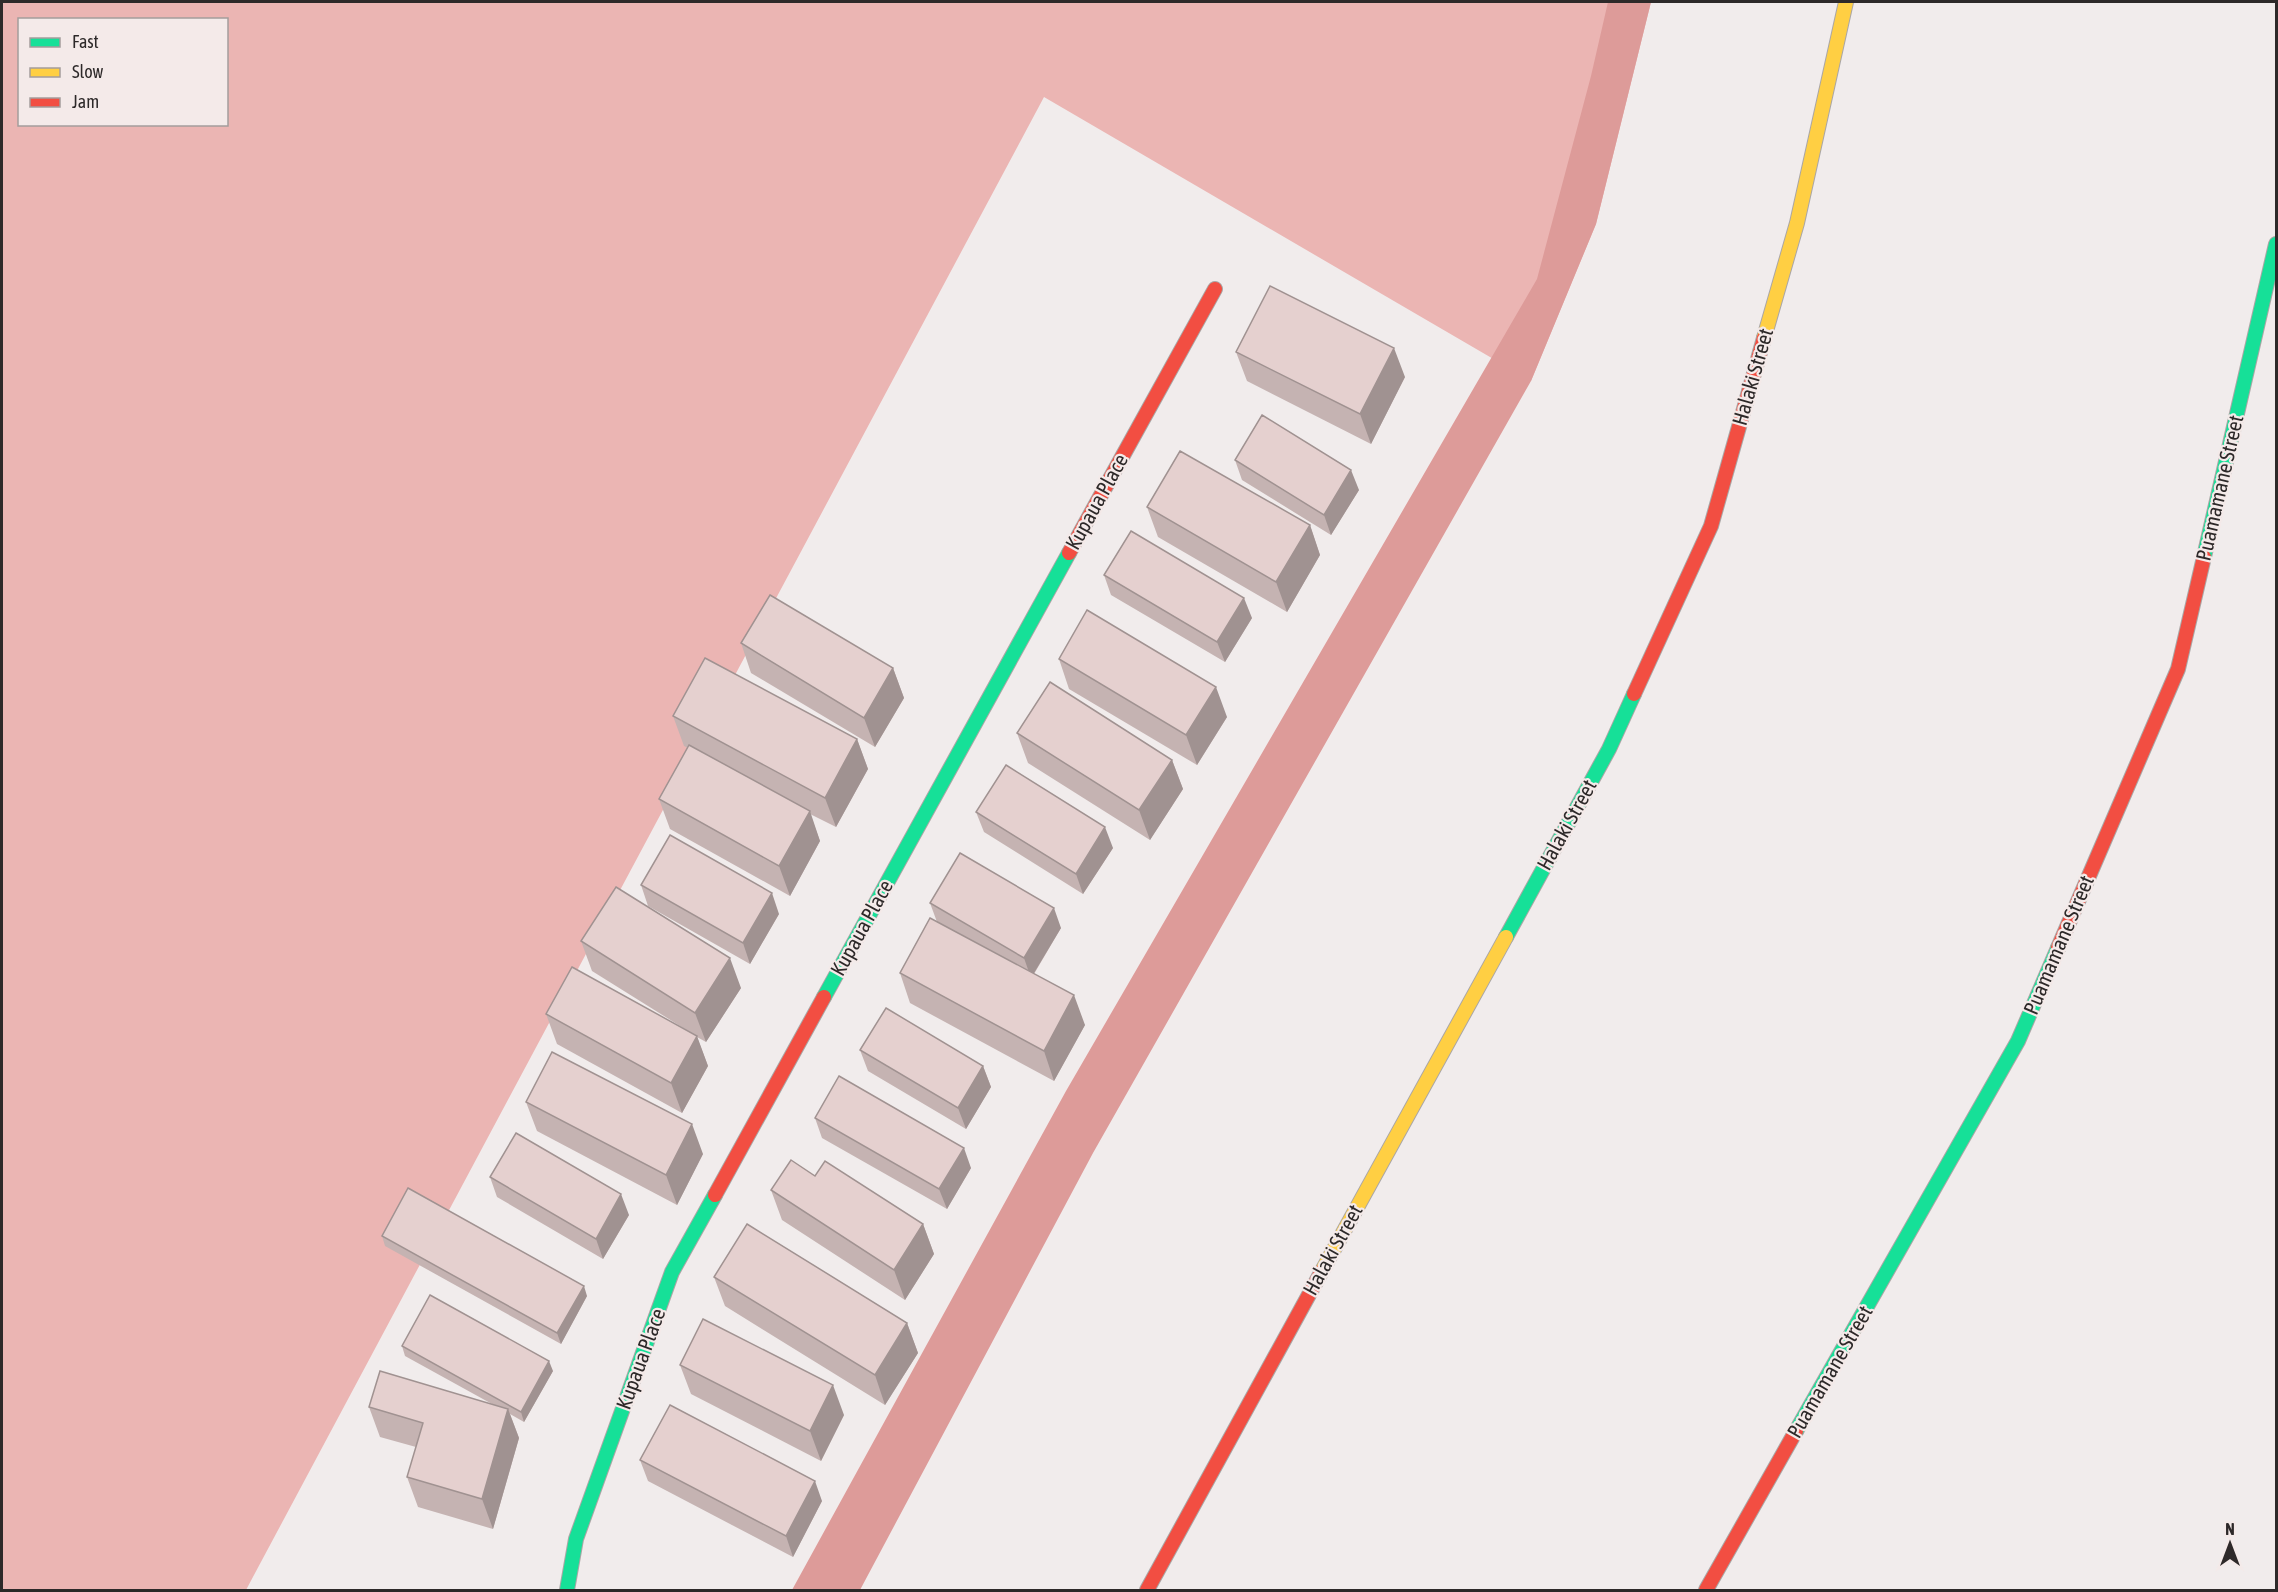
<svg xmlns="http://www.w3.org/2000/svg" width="2278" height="1592" viewBox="0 0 2278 1592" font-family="'Asap Condensed',sans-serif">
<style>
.forest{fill:#ebb5b3;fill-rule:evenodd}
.water{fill:#dd9b99}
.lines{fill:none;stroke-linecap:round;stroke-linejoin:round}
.fast-casing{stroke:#aaa6a5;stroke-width:16}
.slow-casing{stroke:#aaa6a5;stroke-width:16}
.jam-casing{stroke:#aaa6a5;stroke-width:16}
.fast{stroke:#16e098;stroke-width:14}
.slow{stroke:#ffcf43;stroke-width:14}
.jam{stroke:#f24e42;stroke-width:14}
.wall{fill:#c5b3b2}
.shaded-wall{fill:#a09291}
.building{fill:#e5d0cf;stroke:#a09291;stroke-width:1.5}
.labels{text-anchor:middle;stroke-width:4.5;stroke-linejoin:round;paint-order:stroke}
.street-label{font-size:21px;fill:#2d2929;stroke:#f4eae9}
</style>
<rect width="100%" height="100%" fill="#f1ecec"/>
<path class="forest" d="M 2,2 L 1651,2 L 1596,224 L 1531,381 L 1044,97 L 246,1590 L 2,1590 ZM 20,20 L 226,20 L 226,124 L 20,124 Z"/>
<path class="water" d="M 1608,2 L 1651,2 L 1596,224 L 1531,381 L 1093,1153 L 860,1590 L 792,1590 L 1066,1091 L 1537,279 L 1591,76 Z"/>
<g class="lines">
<g class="fast-casing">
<path id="fast" d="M 2204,557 L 2276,244
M 1506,937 L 1609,749 L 1634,694
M 824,997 L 1069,553
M 1796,1431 L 2018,1041 L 2058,948
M 567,1590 L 576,1539 L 672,1272 L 715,1195"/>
</g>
<g class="slow-casing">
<path id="slow" d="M 1764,338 L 1797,223 L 1846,2
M 1322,1271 L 1506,937"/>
</g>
<g class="jam-casing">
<path id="jam" d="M 1069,553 L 1215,289
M 1634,694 L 1711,526 L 1764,338
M 2058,948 L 2178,669 L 2204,557
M 715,1195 L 824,997
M 1147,1590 L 1322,1271
M 1706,1590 L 1796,1431"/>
</g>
<use href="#fast" class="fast"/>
<use href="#slow" class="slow"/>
<use href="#jam" class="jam"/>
</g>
<path class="wall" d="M 1236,352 L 1405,377 L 1371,444 L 1247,381 Z
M 1235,460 L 1359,490 L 1331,535 L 1242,480 Z
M 1147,507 L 1310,525 L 1320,555 L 1287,612 L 1158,537 Z
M 1104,575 L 1252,618 L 1225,662 L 1111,595 Z
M 741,643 L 893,668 L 904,698 L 875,747 L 751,673 Z
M 1059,659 L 1227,717 L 1197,765 L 1069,689 Z
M 673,716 L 857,739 L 868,769 L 836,827 L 810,814 L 820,841 L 790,896 L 670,829 L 659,799 L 688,748 L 684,746 Z
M 1017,733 L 1172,760 L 1183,789 L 1150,840 L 1028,763 Z
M 976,812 L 1113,848 L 1083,894 L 984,832 Z
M 641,885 L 779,914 L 750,964 L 648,906 Z
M 930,903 L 1061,928 L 1034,974 L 1085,1025 L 1054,1081 L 910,1003 L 900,973 L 937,922 Z
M 581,941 L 741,988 L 706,1042 L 697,1037 L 708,1066 L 682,1113 L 557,1044 L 546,1014 L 688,1031 L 592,971 Z
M 860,1050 L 983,1066 L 991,1087 L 966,1129 L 868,1071 Z
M 526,1102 L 703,1154 L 677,1205 L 537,1131 Z
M 815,1118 L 971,1168 L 947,1209 L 822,1138 Z
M 815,1176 L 923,1224 L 934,1254 L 905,1300 L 782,1220 L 771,1190 Z
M 490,1177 L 629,1215 L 603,1259 L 497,1197 Z
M 382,1236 L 587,1296 L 561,1344 L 385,1246 Z
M 714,1277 L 907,1323 L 918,1353 L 885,1405 L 725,1306 Z
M 402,1346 L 553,1371 L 524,1422 L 510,1414 L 519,1438 L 493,1529 L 418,1507 L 407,1477 L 416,1447 L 380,1437 L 369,1407 L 492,1404 L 405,1356 Z
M 680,1365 L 844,1415 L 821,1461 L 691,1394 Z
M 640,1460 L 822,1501 L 793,1557 L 648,1481 Z"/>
<path class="shaded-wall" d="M 1394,348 L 1405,377 L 1371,444 L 1360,414 Z
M 1351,470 L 1359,490 L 1331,535 L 1324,515 Z
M 1310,525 L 1320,555 L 1287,612 L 1276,582 Z
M 1244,598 L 1252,618 L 1225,662 L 1217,642 Z
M 893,668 L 904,698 L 875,747 L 864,718 Z
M 1216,687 L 1227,717 L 1197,765 L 1186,735 Z
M 857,739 L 868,769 L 836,827 L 825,798 Z
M 1172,760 L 1183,789 L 1150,840 L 1139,810 Z
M 810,811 L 820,841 L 790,896 L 779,866 Z
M 1105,827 L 1113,848 L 1083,894 L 1076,874 Z
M 772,893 L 779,914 L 750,964 L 743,943 Z
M 1054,908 L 1061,928 L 1031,978 L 1024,958 Z
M 730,958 L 741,988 L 706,1042 L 695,1013 Z
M 1074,995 L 1085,1025 L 1054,1081 L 1044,1051 Z
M 697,1036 L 708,1066 L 682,1113 L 671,1083 Z
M 983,1066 L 991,1087 L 966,1129 L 958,1108 Z
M 692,1124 L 703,1154 L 677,1205 L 666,1175 Z
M 964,1148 L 971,1168 L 947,1209 L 939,1189 Z
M 621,1194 L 629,1215 L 603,1259 L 596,1239 Z
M 923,1224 L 934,1254 L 905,1300 L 894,1270 Z
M 584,1286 L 587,1296 L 561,1344 L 557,1333 Z
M 907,1323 L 918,1353 L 885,1405 L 875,1375 Z
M 549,1361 L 553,1371 L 524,1422 L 521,1412 Z
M 833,1385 L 844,1415 L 821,1461 L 810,1431 Z
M 508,1409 L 519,1438 L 493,1529 L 482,1499 Z
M 815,1481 L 822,1501 L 793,1557 L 786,1536 Z"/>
<path class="building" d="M 1270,286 L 1394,348 L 1360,414 L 1236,352 Z
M 1262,415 L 1351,470 L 1324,515 L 1235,460 Z
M 1180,451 L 1310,525 L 1276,582 L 1147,507 Z
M 1131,531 L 1244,598 L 1217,642 L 1104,575 Z
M 770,595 L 893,668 L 864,718 L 741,643 Z
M 1087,610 L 1216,687 L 1186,735 L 1059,659 Z
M 705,658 L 857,739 L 825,798 L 673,716 Z
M 1050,682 L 1172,760 L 1139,810 L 1017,733 Z
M 689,745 L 810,811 L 779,866 L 659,799 Z
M 1006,765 L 1105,827 L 1076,874 L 976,812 Z
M 670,835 L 772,893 L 743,943 L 641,885 Z
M 960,853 L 1054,908 L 1024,958 L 930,903 Z
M 616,887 L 730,958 L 695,1013 L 581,941 Z
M 930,918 L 1074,995 L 1044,1051 L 900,973 Z
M 572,967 L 697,1036 L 671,1083 L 546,1014 Z
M 886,1008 L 983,1066 L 958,1108 L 860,1050 Z
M 552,1052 L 692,1124 L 666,1175 L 526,1102 Z
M 839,1076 L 964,1148 L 939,1189 L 815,1118 Z
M 516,1133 L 621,1194 L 596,1239 L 490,1177 Z
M 791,1160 L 815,1176 L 825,1161 L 923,1224 L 894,1270 L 771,1190 Z
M 408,1188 L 584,1286 L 557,1333 L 382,1236 Z
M 747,1224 L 907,1323 L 875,1375 L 714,1277 Z
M 430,1295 L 549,1361 L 521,1412 L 402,1346 Z
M 703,1319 L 833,1385 L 810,1431 L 680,1365 Z
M 380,1371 L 508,1409 L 482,1499 L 407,1477 L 423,1423 L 369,1407 Z
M 670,1405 L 815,1481 L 786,1536 L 640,1460 Z"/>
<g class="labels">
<g class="street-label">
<text transform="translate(1753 377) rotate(-74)" y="7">Halaki Street</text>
<text transform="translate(2220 488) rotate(-77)" y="7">Puamamane Street</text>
<text transform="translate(1097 502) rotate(-61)" y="7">Kupaua Place</text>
<text transform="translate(1567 825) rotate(-61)" y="7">Halaki Street</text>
<text transform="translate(862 928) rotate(-61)" y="7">Kupaua Place</text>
<text transform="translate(2059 945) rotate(-67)" y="7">Puamamane Street</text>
<text transform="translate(1333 1250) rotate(-61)" y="7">Halaki Street</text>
<text transform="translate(641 1359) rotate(-70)" y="7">Kupaua Place</text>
<text transform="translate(1830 1372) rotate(-60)" y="7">Puamamane Street</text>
</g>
</g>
<rect width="2278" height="1592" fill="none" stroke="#2d2929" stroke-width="6"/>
<rect x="18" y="18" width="210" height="108" fill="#f4eae9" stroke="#a49d9c" stroke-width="1.5"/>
<rect x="30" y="38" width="30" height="9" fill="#16e098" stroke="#a49d9c" stroke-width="1.5"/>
<text x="72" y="48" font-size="18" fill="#2d2929">Fast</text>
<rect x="30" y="68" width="30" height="9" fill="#ffcf43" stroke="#a49d9c" stroke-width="1.5"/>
<text x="72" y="78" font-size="18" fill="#2d2929">Slow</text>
<rect x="30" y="98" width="30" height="9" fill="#f24e42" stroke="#a49d9c" stroke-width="1.5"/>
<text x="72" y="108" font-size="18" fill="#2d2929">Jam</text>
<g transform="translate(2230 1544)" stroke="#f4eae9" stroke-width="4.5" paint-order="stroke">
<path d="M0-4.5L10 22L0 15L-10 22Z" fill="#2d2929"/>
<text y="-9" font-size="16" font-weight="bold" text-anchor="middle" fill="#2d2929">N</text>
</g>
</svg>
